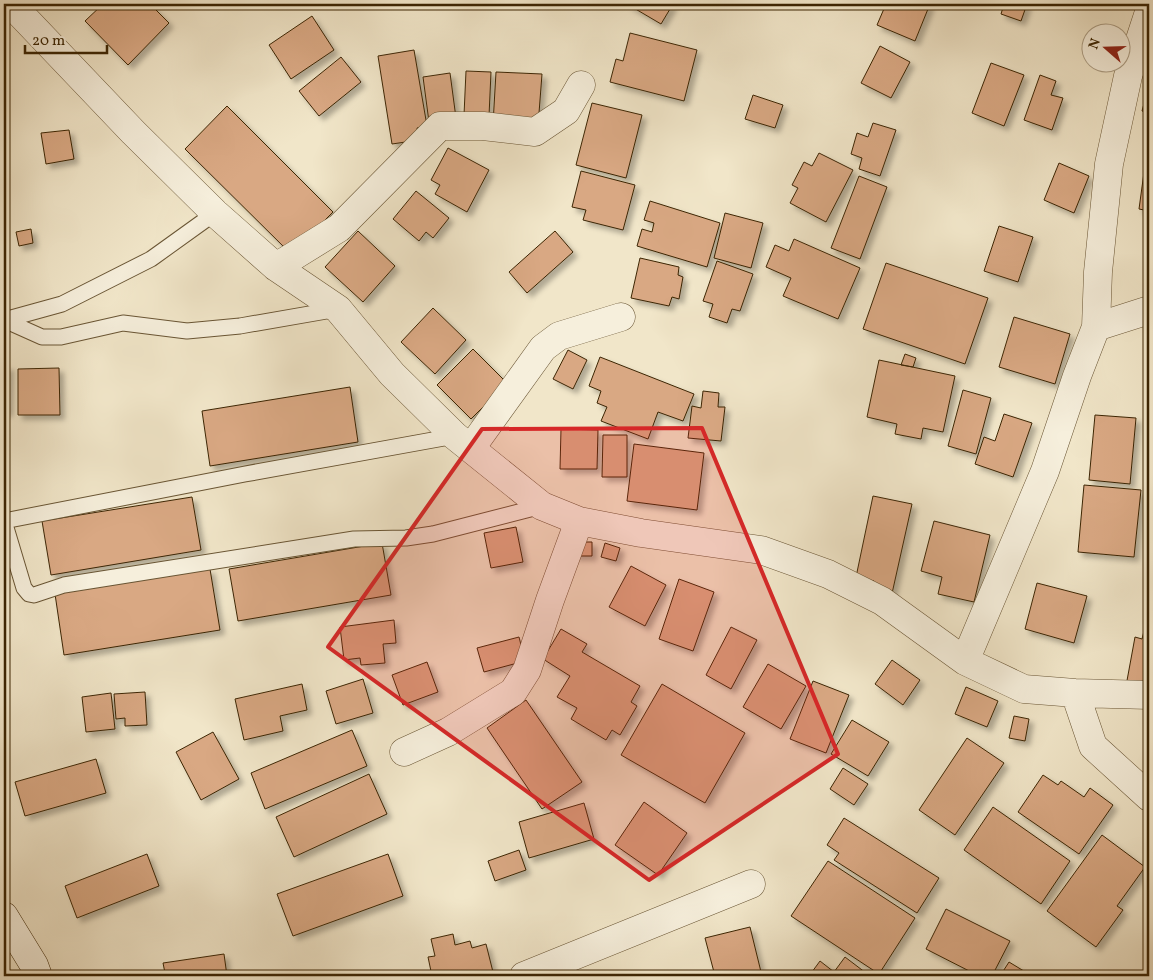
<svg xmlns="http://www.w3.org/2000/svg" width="1153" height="980" viewBox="0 0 1153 980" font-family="Vollkorn,serif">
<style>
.building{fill:#d9a883;stroke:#3c2503;filter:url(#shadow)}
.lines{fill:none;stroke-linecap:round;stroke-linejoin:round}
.lane-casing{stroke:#695534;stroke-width:17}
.street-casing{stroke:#695534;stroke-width:29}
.secondary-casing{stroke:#3c2503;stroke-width:29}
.lane{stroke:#f6efdc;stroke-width:15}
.street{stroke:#f6efdc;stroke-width:28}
.secondary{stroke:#f6efdc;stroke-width:28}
.marked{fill:#d62828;fill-opacity:0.2;stroke:#d62828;stroke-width:4;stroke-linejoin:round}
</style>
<defs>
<filter id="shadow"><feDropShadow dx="4.5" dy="4.5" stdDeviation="2.5" flood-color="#0004"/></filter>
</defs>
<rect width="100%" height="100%" fill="#f1e6c9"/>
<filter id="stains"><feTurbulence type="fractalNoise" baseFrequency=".004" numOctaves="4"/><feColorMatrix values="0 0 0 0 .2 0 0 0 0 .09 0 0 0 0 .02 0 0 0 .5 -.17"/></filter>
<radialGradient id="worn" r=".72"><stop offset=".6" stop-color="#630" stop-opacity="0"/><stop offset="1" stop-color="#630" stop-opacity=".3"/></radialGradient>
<path class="building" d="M 103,4 L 150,4 L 169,23 L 128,65 L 85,21 Z
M 627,4 L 673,4 L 661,24 Z
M 886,4 L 930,4 L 915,41 L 877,25 Z
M 1004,4 L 1027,4 L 1021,21 L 1001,14 Z
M 312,16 L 334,50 L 291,79 L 269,45 Z
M 630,33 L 697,50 L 684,101 L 610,82 L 616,59 L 623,61 Z
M 880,46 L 910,62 L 891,98 L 861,83 Z
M 414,50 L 427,126 L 417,128 L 419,140 L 392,144 L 378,56 Z
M 341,57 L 361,82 L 319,116 L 299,91 Z
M 991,63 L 1024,75 L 1004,126 L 972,113 Z
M 466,71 L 491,72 L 489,116 L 464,115 Z
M 496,72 L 542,74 L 538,126 L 493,124 Z
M 450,73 L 456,118 L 429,122 L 423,77 Z
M 1040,75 L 1056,81 L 1051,95 L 1063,98 L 1052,130 L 1024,120 Z
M 1149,85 L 1149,113 L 1142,111 Z
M 753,95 L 783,105 L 775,128 L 745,119 Z
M 592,103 L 642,115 L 626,178 L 576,165 Z
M 227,106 L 333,212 L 291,254 L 185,149 Z
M 873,123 L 896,130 L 880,176 L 859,169 L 862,158 L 851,154 L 857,133 L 868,137 Z
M 69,130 L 74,159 L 46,164 L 41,133 Z
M 448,148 L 489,170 L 467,212 L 435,194 L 440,185 L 431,180 Z
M 819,153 L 853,170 L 826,222 L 790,203 L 798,188 L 792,185 L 804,162 L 812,166 Z
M 1059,163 L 1089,176 L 1074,213 L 1044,200 Z
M 1145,165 L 1149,165 L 1149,211 L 1139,209 Z
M 581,171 L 635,185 L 623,230 L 583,220 L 586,210 L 572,207 Z
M 859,176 L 887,187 L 860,259 L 831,248 Z
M 416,191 L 449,218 L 433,238 L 426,232 L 419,241 L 393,219 Z
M 650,201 L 720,223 L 707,267 L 637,246 L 642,229 L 652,232 L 654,223 L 644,220 Z
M 725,213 L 763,223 L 751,268 L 714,258 Z
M 999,226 L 1033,237 L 1018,282 L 984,271 Z
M 31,229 L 33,243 L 19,246 L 16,232 Z
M 358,231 L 395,266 L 363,302 L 325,267 Z
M 555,231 L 573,252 L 527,293 L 509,272 Z
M 794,239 L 860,268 L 838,319 L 783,296 L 791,278 L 766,267 L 775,245 L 789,251 Z
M 640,258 L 679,267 L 678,275 L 683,277 L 679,299 L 672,297 L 669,306 L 631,298 Z
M 717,261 L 753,274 L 740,311 L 732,309 L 727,323 L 709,317 L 713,304 L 703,301 Z
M 886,263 L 988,298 L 965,364 L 863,329 Z
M 433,308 L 466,340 L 435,374 L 401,342 Z
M 1014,317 L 1070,334 L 1055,384 L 999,367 Z
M 473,349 L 507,383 L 471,419 L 437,385 Z
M 568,350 L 587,360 L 573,389 L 553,379 Z
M 905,354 L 916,358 L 913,367 L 901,365 Z
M 600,357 L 694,394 L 683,421 L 658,412 L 648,439 L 601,421 L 607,407 L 597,403 L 601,391 L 589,386 Z
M 879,360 L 955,376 L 943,432 L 923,428 L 921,439 L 895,434 L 897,424 L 867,417 Z
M 4,366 L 9,366 L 8,412 L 4,412 Z
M 59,368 L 60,415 L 18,415 L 18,369 Z
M 350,387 L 358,442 L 210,466 L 202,411 Z
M 963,390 L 991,398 L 976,454 L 948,446 Z
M 703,391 L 719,393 L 718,407 L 725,407 L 721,441 L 688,438 L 692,406 L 701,408 Z
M 1004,414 L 1032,423 L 1013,477 L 975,464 L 984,437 L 995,441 Z
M 1095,415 L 1136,418 L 1130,484 L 1089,480 Z
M 561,429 L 598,430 L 597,469 L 560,469 Z
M 603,435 L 627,435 L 627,477 L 602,477 Z
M 634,444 L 704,453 L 697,510 L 627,501 Z
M 1084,485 L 1141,490 L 1134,557 L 1078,552 Z
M 873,496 L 912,504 L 891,598 L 871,594 L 874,581 L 856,577 Z
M 192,497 L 201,550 L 51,575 L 42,521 Z
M 934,521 L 990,535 L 974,602 L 938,594 L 942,577 L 921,571 Z
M 516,527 L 523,562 L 491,568 L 484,533 Z
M 573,542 L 592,542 L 592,556 L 574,556 Z
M 382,543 L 391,595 L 238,621 L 229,569 Z
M 605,543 L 620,548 L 616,561 L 601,557 Z
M 631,566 L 666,585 L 645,626 L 609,607 Z
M 210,569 L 220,630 L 64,655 L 55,594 Z
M 679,579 L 714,592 L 693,651 L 659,639 Z
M 1037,583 L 1087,596 L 1074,643 L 1025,629 Z
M 394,620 L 396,643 L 383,644 L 385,663 L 361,665 L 360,658 L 344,660 L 340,627 Z
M 731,627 L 757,640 L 731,689 L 706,675 Z
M 1145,627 L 1149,627 L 1149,689 L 1126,686 L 1135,637 L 1142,639 Z
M 561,629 L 587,644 L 582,652 L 640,686 L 631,702 L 637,706 L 620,735 L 612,730 L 606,740 L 571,719 L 577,708 L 557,697 L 570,676 L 543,659 Z
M 519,637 L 525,661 L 484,672 L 477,648 Z
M 892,660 L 920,680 L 903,705 L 875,684 Z
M 427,662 L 438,692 L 403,705 L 392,675 Z
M 768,664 L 806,686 L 781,729 L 743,707 Z
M 363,679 L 373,713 L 336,724 L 326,691 Z
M 813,681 L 849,695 L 826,753 L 790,739 Z
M 302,684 L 307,710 L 280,716 L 283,731 L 244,740 L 235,699 Z
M 662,684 L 745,733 L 705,803 L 621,755 Z
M 966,687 L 998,701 L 987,727 L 955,714 Z
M 145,692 L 147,725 L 125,726 L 125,718 L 116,719 L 114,694 Z
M 111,693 L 115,729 L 86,732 L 82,697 Z
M 526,700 L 582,782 L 542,809 L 487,728 Z
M 1014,716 L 1029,719 L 1025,741 L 1009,738 Z
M 852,720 L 889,742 L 868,776 L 831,754 Z
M 352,730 L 367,766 L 265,809 L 251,773 Z
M 213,732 L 239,779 L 201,800 L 176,752 Z
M 967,738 L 1004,763 L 955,835 L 919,810 Z
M 96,759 L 106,793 L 25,816 L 15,782 Z
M 843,768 L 868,784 L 854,805 L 830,789 Z
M 369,774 L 387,814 L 294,857 L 276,817 Z
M 1043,775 L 1058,785 L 1061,781 L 1084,797 L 1090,788 L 1113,805 L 1079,854 L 1018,812 Z
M 644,802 L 687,833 L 658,875 L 615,845 Z
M 584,803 L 594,839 L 529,858 L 519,822 Z
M 993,807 L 1070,861 L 1041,904 L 964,850 Z
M 844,818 L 939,878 L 917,913 L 834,860 L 839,853 L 827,845 Z
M 1102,835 L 1145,867 L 1117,906 L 1123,910 L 1096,947 L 1047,911 Z
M 519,850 L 526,870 L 495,881 L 488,861 Z
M 147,854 L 159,886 L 77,918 L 65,886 Z
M 388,854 L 403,896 L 293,936 L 277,894 Z
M 828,861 L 915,918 L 879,974 L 791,916 Z
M 946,909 L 1010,941 L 992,976 L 979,976 L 926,949 Z
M 750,927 L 762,976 L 715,976 L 705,938 Z
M 453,934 L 455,945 L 470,941 L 472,948 L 486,944 L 494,976 L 432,976 L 428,957 L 435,956 L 431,939 Z
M 224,954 L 227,976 L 157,976 L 157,974 L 165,973 L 163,963 Z
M 845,957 L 866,973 L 863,976 L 809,976 L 820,961 L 834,972 Z
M 1009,962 L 1032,976 L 1000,976 Z"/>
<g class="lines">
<g class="lane-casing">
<path id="lane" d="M 4,320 L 42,337 L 61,337 L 123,323 L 187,331 L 240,326 L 338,309
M 4,320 L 62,304 L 151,259 L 215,213
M 4,521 L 24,588 L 29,594 L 34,595 L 64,585 L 354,539 L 406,538 L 433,534 L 542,506
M 4,521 L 245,474 L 455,436"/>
</g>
<g class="street-casing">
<path id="street" d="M 11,4 L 133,132 L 215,213 L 276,267 L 338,309 L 392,374 L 455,436 L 542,506 L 579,521 L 641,533 L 761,550 L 828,574 L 882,601 L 965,661 L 1024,689 L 1075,693 L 1149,695
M 276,267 L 339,228 L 440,126 L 483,126 L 535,132 L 566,111 L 581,85
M 1096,327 L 1098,272 L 1109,164 L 1128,76 L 1149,12
M 471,448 L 543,348 L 559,336 L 621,317
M 965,661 L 1045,471 L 1077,376 L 1096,327 L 1149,310
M 1075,693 L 1093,746 L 1149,797
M 404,752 L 448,732 L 513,692 L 527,670 L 550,600 L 579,521
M 524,976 L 751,884"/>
</g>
<g class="secondary-casing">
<path id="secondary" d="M 4,916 L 34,965 L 38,976"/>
</g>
<use href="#lane" class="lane"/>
<use href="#street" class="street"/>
<use href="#secondary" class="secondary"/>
</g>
<path class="marked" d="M 702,428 L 838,754 L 649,880 L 328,647 L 482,429 Z"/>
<rect width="1153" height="980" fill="none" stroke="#f1e6c9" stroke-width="20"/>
<rect x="5" y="5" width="1143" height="970" fill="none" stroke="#3c2503" stroke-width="2.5"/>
<rect x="10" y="10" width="1133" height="960" fill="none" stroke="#3c2503"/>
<g transform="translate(1106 48) rotate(290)"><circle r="24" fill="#f6efdc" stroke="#ac9e85"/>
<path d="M0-4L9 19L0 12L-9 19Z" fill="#8f2418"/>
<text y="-8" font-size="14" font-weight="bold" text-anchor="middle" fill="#3c2503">N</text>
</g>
<path d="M25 45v8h82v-8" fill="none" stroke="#3c2503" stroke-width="2.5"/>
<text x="32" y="45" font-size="15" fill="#3c2503" stroke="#f6efdc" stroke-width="4" paint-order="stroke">20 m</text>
<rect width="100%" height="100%" filter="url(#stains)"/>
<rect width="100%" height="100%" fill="url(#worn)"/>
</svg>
